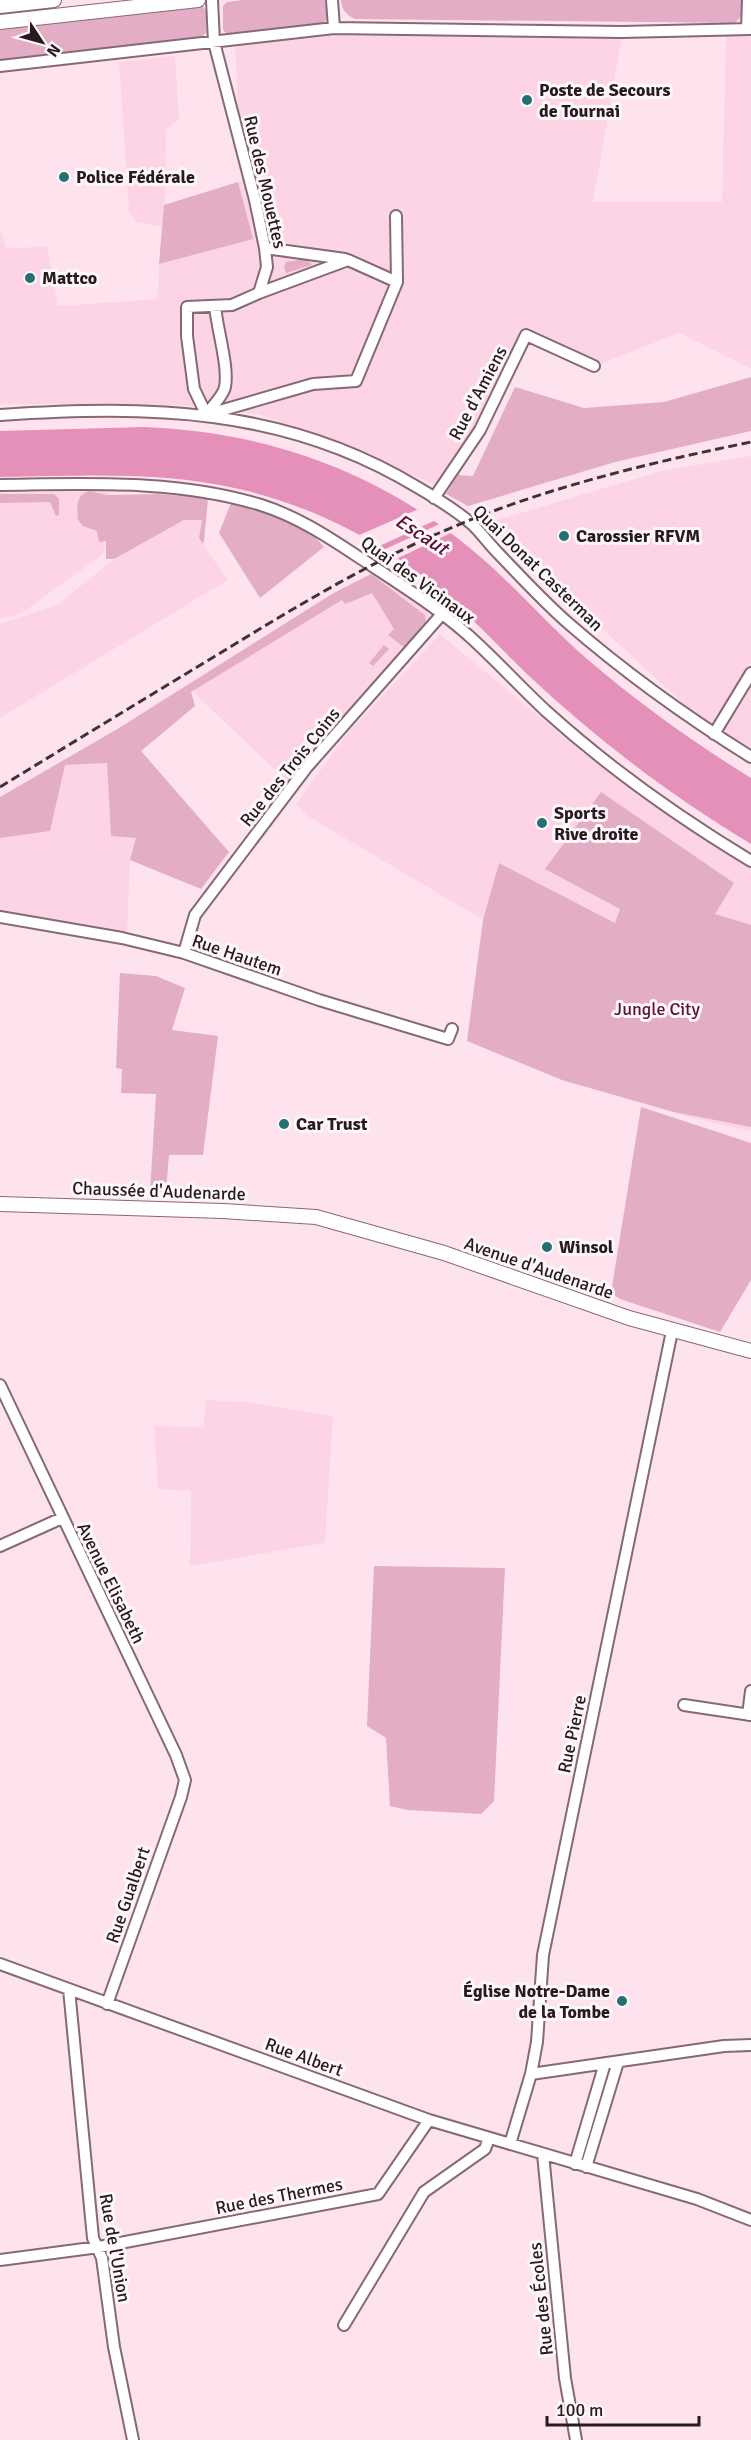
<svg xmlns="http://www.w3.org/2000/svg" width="751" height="2440" viewBox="0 0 751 2440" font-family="Signika,sans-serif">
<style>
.built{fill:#fdd4e6}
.green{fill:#e2adc5}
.water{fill:#e590b9}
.pier{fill:#fee3ef}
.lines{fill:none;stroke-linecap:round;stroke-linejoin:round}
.minor-casing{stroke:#866976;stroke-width:14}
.major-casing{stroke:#866976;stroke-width:16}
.minor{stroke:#fff;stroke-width:10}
.major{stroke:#fff;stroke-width:14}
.rail{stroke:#403238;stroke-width:3;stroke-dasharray:9 4.5;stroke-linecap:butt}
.poi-dot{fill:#247073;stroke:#fef7fa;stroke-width:2}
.labels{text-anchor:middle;stroke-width:6;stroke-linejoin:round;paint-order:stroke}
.poi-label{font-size:18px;font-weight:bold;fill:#271b20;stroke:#fef7fa;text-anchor:start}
.street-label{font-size:18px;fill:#271b20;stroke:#fef7fa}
.park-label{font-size:18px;fill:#590e3b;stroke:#fef7fa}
.water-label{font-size:20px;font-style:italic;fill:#590e3b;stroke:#fef7fa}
</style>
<rect width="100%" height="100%" fill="#fee3ef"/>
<path class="built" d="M 335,33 L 622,37 L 593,202 L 722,202 L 726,36 L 751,37 L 751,369 L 679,333 L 598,365 L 526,335 L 493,405 L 442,487 L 259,414 L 180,405 L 0,404 L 0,228 L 6,248 L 47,247 L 58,306 L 157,299 L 162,227 L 137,222 L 129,213 L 119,62 L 175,56 L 179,119 L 166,130 L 165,205 L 242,181 L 235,45 Z
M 751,456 L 751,754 L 723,740 L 487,523 L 661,471 Z
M 110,491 L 103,554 L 22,613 L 0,619 L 0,493 Z
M 184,520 L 202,520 L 199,539 L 228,580 L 0,718 L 0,624 L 57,605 L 114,559 Z
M 378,576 L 426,609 L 429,617 L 428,623 L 287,781 L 199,698 L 192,688 Z
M 440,634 L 583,753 L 654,803 L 751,859 L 751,1131 L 692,1118 L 562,1080 L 500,863 L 483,920 L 309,817 L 296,804 L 346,735 Z
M 107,763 L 111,836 L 137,838 L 130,860 L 127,936 L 9,912 L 0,912 L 0,838 L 50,830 L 65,765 Z
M 206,1400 L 245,1402 L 333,1416 L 325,1543 L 190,1566 L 191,1491 L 158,1489 L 154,1426 L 203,1427 Z"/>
<path class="green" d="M 242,0 L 325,0 L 328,18 L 323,23 L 318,24 L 227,34 L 223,30 L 223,6 L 227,2 Z
M 341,0 L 743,0 L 741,17 L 735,23 L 355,19 C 346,15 342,10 341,0 Z
M 201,4 L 207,12 L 206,33 L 199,39 L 0,62 L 0,26 Z
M 238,182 L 253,239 L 159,264 L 164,205 Z
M 307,259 L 312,265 L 286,273 L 284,267 L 286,262 Z
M 751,377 L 751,431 L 615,462 L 468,506 L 446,494 L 458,475 L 473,476 L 515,387 L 584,408 L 664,402 Z
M 89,491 L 107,495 L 159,494 L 208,499 L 204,541 L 203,544 L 199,538 L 202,520 L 184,520 L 114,559 L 106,559 L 106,541 L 99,542 L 97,531 L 83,526 L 78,520 C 77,507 75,496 89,491 Z
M 0,494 L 54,494 L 59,499 L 59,515 L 56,516 L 50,502 L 0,503 Z
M 231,503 L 280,517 L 311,532 L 324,547 L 260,598 L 219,533 Z
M 371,574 L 425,615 L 426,625 L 405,648 L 388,635 L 394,629 L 372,593 L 345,604 L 342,600 L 191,692 L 195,706 L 141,751 L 229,852 L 201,889 L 130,860 L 136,838 L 111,836 L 107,763 L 65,765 L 50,831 L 0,838 L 0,797 L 119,728 L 332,594 Z
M 384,645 L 389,649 L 373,666 L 369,663 Z
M 601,792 L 734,883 L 715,914 L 751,925 L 751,1127 L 674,1112 L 562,1080 L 467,1041 L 483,920 L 499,863 L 615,923 L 620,909 L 545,869 Z
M 120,973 L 156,976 L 185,988 L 172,1030 L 218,1036 L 203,1155 L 169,1155 L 166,1192 L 150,1192 L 156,1094 L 121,1093 L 122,1069 L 116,1068 Z
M 641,1107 L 751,1143 L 751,1280 L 720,1332 L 620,1299 L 611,1293 Z
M 374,1566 L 505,1568 L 494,1801 L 481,1814 L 408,1810 L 390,1806 L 386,1738 L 367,1726 Z"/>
<path class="water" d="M 144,427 C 269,432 381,472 477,554 C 515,586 548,625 586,658 C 637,702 693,742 751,778 L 751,844 C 671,796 596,739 528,675 C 505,653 483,629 460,608 C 398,550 322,508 239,489 C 161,471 80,476 0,477 L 0,431 Z"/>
<path class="pier" d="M 421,508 L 438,519 L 375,548 L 357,536 Z
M 442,523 L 455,531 L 394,560 L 381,551 Z"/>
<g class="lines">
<g class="minor-casing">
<path id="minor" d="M 332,0 L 334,28
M 747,29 L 748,0
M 0,66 L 334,28 L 622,32 L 751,29
M 265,248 L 345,259
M 259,293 L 348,260 L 397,282
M 206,414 L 194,389 L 187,336 L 187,307 L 232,305 L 259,293 L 267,267 L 265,248 L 255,200 L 214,42 L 212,0
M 206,414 C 212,407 223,396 225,387 C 229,367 217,329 215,306
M 209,414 L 313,384 L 356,381 L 397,282 L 396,216
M 0,415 C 149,405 285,407 417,487 C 436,498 457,511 473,525 C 482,534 489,544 497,552 C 520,576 543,601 568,623 C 622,670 690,719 751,757
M 0,485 C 87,484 177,479 261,505 C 296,516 327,536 357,556 C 395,581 434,605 468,635 C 495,659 519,686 546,711 C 609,768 678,817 751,861
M 434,498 L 480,430 L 526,335 L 594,366
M 714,734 L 751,673
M 0,917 L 122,938 L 184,953 L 319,1000 L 448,1039 L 452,1029
M 184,953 L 195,915 L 307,767 L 442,614
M 0,1385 L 176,1755 L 185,1780 L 181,1797 L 107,2004
M 0,1546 L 62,1518
M 684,1705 L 751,1715
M 748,1715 L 751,1691
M 0,1964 L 429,2120 L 697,2199 L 751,2220
M 69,1989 L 93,2238 L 102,2258 L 114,2347 L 133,2440
M 531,2074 L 724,2046 L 751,2045
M 510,2144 L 531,2074 L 537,2042 L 543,1955 L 672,1331
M 543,2154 L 565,2378 L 576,2440
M 575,2164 L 605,2063
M 586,2167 L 618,2062
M 0,2260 L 99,2247 L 378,2194 L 429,2120
M 344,2325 L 424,2192 L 485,2149 L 489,2138"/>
</g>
<g class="major-casing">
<path id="major" d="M 0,6 L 54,0
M 0,22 L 198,0
M 0,1204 L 223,1211 L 316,1217 L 444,1253 L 629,1318 L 751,1351"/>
</g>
<use href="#minor" class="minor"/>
<use href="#major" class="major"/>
<path class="rail" d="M 0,787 C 72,743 144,699 217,655 C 289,611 361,567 439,533 C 539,489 644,464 751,442"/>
</g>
<g class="poi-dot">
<circle cx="527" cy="100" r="6"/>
<circle cx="64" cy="177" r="6"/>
<circle cx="30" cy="278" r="6"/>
<circle cx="564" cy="536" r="6"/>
<circle cx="542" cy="823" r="6"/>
<circle cx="284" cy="1124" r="6"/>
<circle cx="547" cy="1247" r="6"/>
<circle cx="622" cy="2001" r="6"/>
</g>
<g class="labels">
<g class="poi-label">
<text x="539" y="96">Poste de Secours<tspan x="539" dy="21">de Tournai</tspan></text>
<text x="76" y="183">Police Fédérale</text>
<text x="42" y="284">Mattco</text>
<text x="576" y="542">Carossier RFVM</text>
<text x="554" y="819">Sports<tspan x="554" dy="21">Rive droite</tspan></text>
<text x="296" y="1130">Car Trust</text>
<text x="559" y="1253">Winsol</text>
<text x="610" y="1997" text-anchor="end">Église Notre-Dame<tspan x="610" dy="21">de la Tombe</tspan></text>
</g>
<g class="street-label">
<text transform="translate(265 182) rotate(77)" y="6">Rue des Mouettes</text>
<text transform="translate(478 393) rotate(-62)" y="6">Rue d'Amiens</text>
<text transform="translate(538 568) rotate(44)" y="6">Quai Donat Casterman</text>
<text transform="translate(418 580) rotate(36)" y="6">Quai des Vicinaux</text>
<text transform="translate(290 767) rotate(-51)" y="6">Rue des Trois Coins</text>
<text transform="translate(237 955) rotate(19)" y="6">Rue Hautem</text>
<text transform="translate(159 1191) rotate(2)" y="6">Chaussée d'Audenarde</text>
<text transform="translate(539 1268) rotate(19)" y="6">Avenue d'Audenarde</text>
<text transform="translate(111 1583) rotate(64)" y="6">Avenue Elisabeth</text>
<text transform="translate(572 1734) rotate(-78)" y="6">Rue Pierre</text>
<text transform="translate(128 1895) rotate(-71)" y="6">Rue Gualbert</text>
<text transform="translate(304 2057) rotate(20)" y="6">Rue Albert</text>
<text transform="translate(279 2196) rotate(-11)" y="6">Rue des Thermes</text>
<text transform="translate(115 2248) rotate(80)" y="6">Rue de l'Union</text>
<text transform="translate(541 2299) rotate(-96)" y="6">Rue des Écoles</text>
</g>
<g class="park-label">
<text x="657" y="1015">Jungle City</text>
</g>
<g class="water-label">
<text transform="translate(422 534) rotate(33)" y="7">Escaut</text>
</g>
</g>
<g transform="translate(42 42) rotate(126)" stroke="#fef7fa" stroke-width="4.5" paint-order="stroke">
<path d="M0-4.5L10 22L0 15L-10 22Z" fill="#271b20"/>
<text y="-9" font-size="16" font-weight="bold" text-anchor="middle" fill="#271b20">N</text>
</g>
<path d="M547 2416v9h152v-9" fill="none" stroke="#271b20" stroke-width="3"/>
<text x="556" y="2416" font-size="18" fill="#271b20" stroke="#fef7fa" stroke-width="4.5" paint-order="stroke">100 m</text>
</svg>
